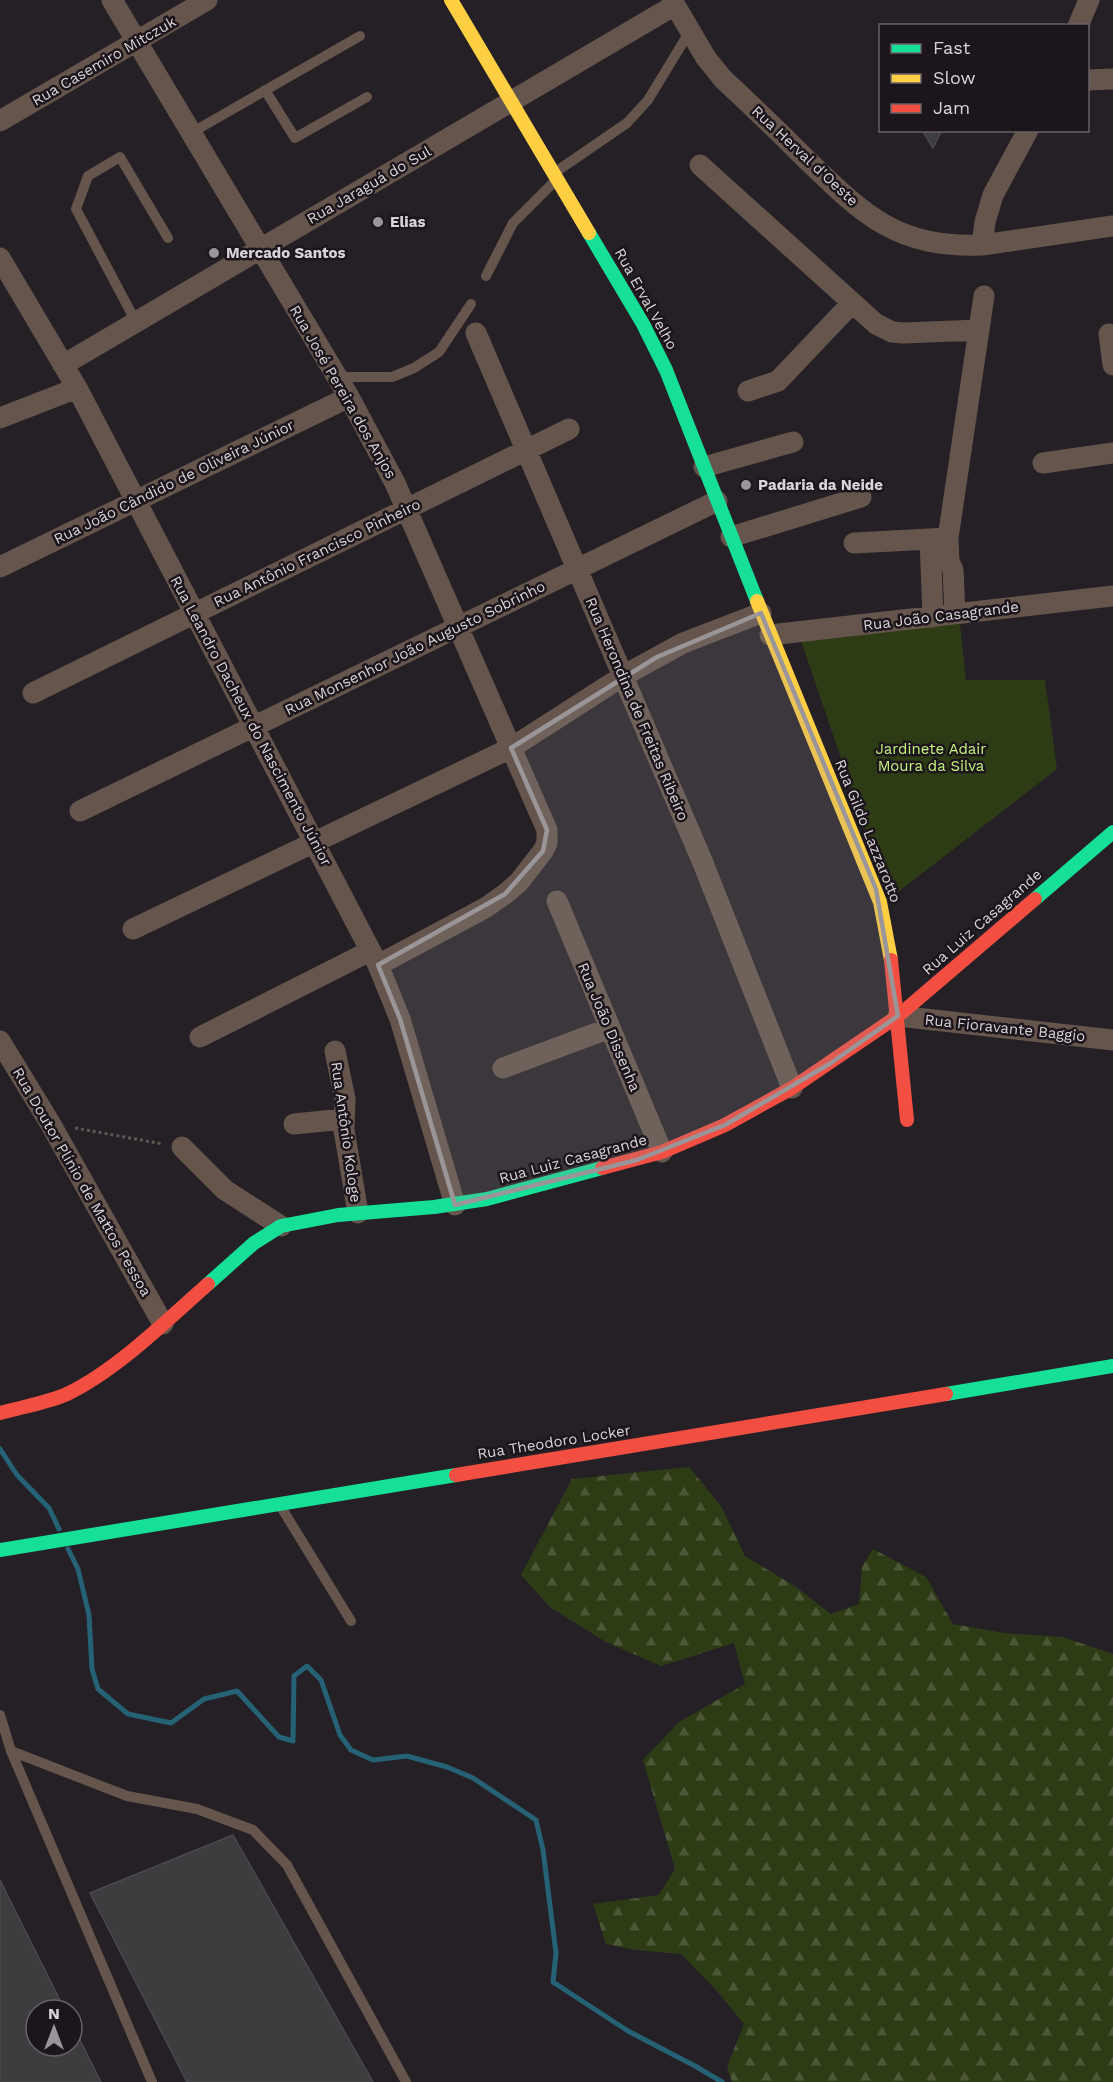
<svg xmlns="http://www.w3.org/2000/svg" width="1113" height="2082" viewBox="0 0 1113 2082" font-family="'Work Sans',sans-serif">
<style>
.forest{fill:url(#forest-firs)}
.park{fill:#2e3c16}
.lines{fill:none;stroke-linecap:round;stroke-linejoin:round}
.stream{stroke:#256276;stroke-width:5}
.building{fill:#3d3c3f;stroke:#4a484c;stroke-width:1.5}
.path{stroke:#605754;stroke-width:3;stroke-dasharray:3 3;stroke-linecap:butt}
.lane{stroke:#65554c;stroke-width:10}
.street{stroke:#65554c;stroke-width:21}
.fast{stroke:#16e098;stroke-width:14}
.slow{stroke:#ffcf43;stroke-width:14}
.jam{stroke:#f24e42;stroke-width:14}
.marked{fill:#999599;fill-opacity:0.2;stroke:#999599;stroke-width:4.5;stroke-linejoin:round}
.poi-dot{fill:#999599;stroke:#1c161c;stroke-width:2}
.labels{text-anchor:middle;stroke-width:5;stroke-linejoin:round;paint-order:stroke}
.street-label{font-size:15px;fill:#d8d4d8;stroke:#1c161c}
.poi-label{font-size:15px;font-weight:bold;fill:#d8d4d8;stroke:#1c161c;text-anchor:start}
.park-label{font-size:15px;fill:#c6f37e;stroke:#1c161c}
</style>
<defs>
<pattern id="forest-firs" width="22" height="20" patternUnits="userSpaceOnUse" patternTransform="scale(1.5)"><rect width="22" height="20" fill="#2e3c16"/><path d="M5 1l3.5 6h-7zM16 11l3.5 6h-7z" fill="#4c5737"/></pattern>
</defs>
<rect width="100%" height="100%" fill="#242025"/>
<path class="forest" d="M 689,1467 L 721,1506 L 745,1556 L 796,1587 L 831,1614 L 859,1604 L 862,1567 L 873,1549 L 926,1577 L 953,1624 L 1004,1633 L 1063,1637 L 1113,1654 L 1113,2082 L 732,2082 L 727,2067 L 744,2024 L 717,1991 L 681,1954 L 635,1950 L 606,1944 L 593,1904 L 659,1895 L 675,1869 L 643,1760 L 679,1722 L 745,1684 L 734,1643 L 661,1666 L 606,1642 L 550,1607 L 521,1575 L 572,1479 Z"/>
<path class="park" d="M 960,624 L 966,680 L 1045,680 L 1057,769 L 889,899 L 800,638 Z"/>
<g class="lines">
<path class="stream" d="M 0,1449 L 17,1475 L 49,1508 L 59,1529
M 68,1549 L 78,1569 L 89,1615 L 92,1669 L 98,1689 L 128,1714 L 171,1723 L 204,1699 L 237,1691 L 279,1737 L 293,1741 L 294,1676 L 307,1666 L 321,1680 L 340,1735 L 351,1750 L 373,1760 L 407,1756 L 447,1767 L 473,1778 L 536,1820 L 543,1850 L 556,1953 L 553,1982 L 628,2031 L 695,2066 L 722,2082"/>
</g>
<path class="building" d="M 922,130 L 942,130 L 933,148 Z
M 233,1835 L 373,2082 L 187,2082 L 90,1893 Z
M 0,1880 L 65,2010 L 36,2010 L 36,2046 L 72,2046 L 72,2024 L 101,2082 L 0,2082 Z"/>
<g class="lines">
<path class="path" d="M 75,1128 L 163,1144"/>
<path class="lane" d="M 265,90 L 295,138 L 367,97
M 191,133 L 360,36
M 554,173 L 627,123 L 648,100 L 690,31
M 486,276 L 513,223 L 555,181
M 136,322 L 76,209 L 88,176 L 120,157 L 168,238
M 337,377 L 392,377 L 414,368 L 439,352 L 471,304
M 281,1507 L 351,1621
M 0,1715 L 11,1751 L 152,2082
M 11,1751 L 127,1796 L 197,1809 L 253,1830 L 287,1865 L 406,2082"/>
<path class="street" d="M 112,0 L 349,397 L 395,483 L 547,830 L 547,843 L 543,851 L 519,882 L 505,894 L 485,908 L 378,965
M 672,0 L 706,58 L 723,79 C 751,105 779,132 806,159 C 864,215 896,248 982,245 L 1113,226
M 1078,26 L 1089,0
M 1088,80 L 1113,79
M 0,121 L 207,0
M 700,165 L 876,324 L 892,332 L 903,333 L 979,330
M 982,245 L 985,222 L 993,195 L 1028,130
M 0,258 L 77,388 L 378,965 L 400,1019 L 455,1205
M 476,333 L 703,863 L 792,1088
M 1109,334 L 1113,365
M 63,365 L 675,5
M 748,391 L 778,381 L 852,303
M 0,418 L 77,388
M 1043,463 L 1113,453
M 704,467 L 793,442
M 731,537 L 861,497
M 930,539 L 933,617
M 854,543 L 948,538
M 0,567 L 349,397
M 955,614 L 953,570 L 949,561 L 948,538 L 984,296
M 770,635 L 1113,596
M 33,693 L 569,429
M 80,811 L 717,501
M 557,901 L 662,1152
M 133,929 L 511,748 L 623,676 L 683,643 L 761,613
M 898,1016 L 1113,1040
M 200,1037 L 370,951
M 0,1041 L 50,1123 L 163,1324
M 335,1051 L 345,1099 L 344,1130 L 358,1213
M 503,1068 L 610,1028
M 294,1124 L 344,1119
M 182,1147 L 225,1190 L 281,1226"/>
<path class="fast" d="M 589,233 L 643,324 L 666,370 L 757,601
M 1035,899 L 1113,832
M 208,1284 L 254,1243 L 281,1226 L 338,1215 L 434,1207 L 487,1199 L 602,1168
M 946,1394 L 1113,1366
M 0,1550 L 456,1475"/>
<path class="slow" d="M 451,0 L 589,233
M 757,601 L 880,902 L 891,960"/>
<path class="jam" d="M 891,960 L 907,1120
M 602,1168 L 662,1152 L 725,1125 L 792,1088 L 898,1016 L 1035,899
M 0,1413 C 21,1407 47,1403 67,1394 C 116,1371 167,1320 208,1284
M 456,1475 L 946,1394"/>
</g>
<path class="marked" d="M 761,613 L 876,889 L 898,1016 L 831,1063 L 725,1125 L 637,1160 L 455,1205 L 400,1019 L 378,965 L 505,894 L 543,851 L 547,830 L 511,748 L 657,657 Z"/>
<g class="poi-dot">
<circle cx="378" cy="222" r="6"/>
<circle cx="214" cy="253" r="6"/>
<circle cx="746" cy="485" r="6"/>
</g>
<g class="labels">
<g class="street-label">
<text transform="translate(104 61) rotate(-30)" y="5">Rua Casemiro Mitczuk</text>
<text transform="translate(805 156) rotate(43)" y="5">Rua Herval d'Oeste</text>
<text transform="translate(369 185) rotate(-30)" y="5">Rua Jaraguá do Sul</text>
<text transform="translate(646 299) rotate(61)" y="5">Rua Erval Velho</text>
<text transform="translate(343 392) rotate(60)" y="5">Rua José Pereira dos Anjos</text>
<text transform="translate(174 482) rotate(-26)" y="5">Rua João Cândido de Oliveira Júnior</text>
<text transform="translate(317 553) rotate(-26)" y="5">Rua Antônio Francisco Pinheiro</text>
<text transform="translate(941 616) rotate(-7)" y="5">Rua João Casagrande</text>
<text transform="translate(415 648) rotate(-26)" y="5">Rua Monsenhor João Augusto Sobrinho</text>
<text transform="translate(637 709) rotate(67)" y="5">Rua Herondina de Freitas Ribeiro</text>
<text transform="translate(251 721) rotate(62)" y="5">Rua Leandro Dacheux do Nascimento Júnior</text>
<text transform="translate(868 831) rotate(68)" y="5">Rua Gildo Lazzarotto</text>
<text transform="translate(982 922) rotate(-41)" y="5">Rua Luiz Casagrande</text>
<text transform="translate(609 1027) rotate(67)" y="5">Rua João Dissenha</text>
<text transform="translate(1005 1028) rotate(6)" y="5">Rua Fioravante Baggio</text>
<text transform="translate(346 1132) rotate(82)" y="5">Rua Antônio Kologe</text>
<text transform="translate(573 1159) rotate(-15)" y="5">Rua Luiz Casagrande</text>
<text transform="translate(82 1182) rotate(60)" y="5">Rua Doutor Plínio de Mattos Pessoa</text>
<text transform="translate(554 1442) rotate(-9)" y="5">Rua Theodoro Locker</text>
</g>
<g class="poi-label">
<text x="390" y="227">Elias</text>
<text x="226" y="258">Mercado Santos</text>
<text x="758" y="490">Padaria da Neide</text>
</g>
<g class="park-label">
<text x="931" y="754">Jardinete Adair<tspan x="931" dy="17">Moura da Silva</tspan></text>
</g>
</g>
<rect x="879" y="24" width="210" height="108" fill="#1c161c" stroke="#676267" stroke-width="1.5"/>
<rect x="891" y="44" width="30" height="9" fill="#16e098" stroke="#676267" stroke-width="1.5"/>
<text x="933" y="54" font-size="18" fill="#d8d4d8">Fast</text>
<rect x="891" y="74" width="30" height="9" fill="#ffcf43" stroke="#676267" stroke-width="1.5"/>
<text x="933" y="84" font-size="18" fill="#d8d4d8">Slow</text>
<rect x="891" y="104" width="30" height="9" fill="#f24e42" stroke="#676267" stroke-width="1.5"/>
<text x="933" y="114" font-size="18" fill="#d8d4d8">Jam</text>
<g transform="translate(54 2028)"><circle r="28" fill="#1c161c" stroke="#676267" stroke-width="1.5"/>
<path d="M0-4.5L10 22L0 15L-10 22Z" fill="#999599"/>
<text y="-9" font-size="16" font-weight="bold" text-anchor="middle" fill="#d8d4d8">N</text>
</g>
</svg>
